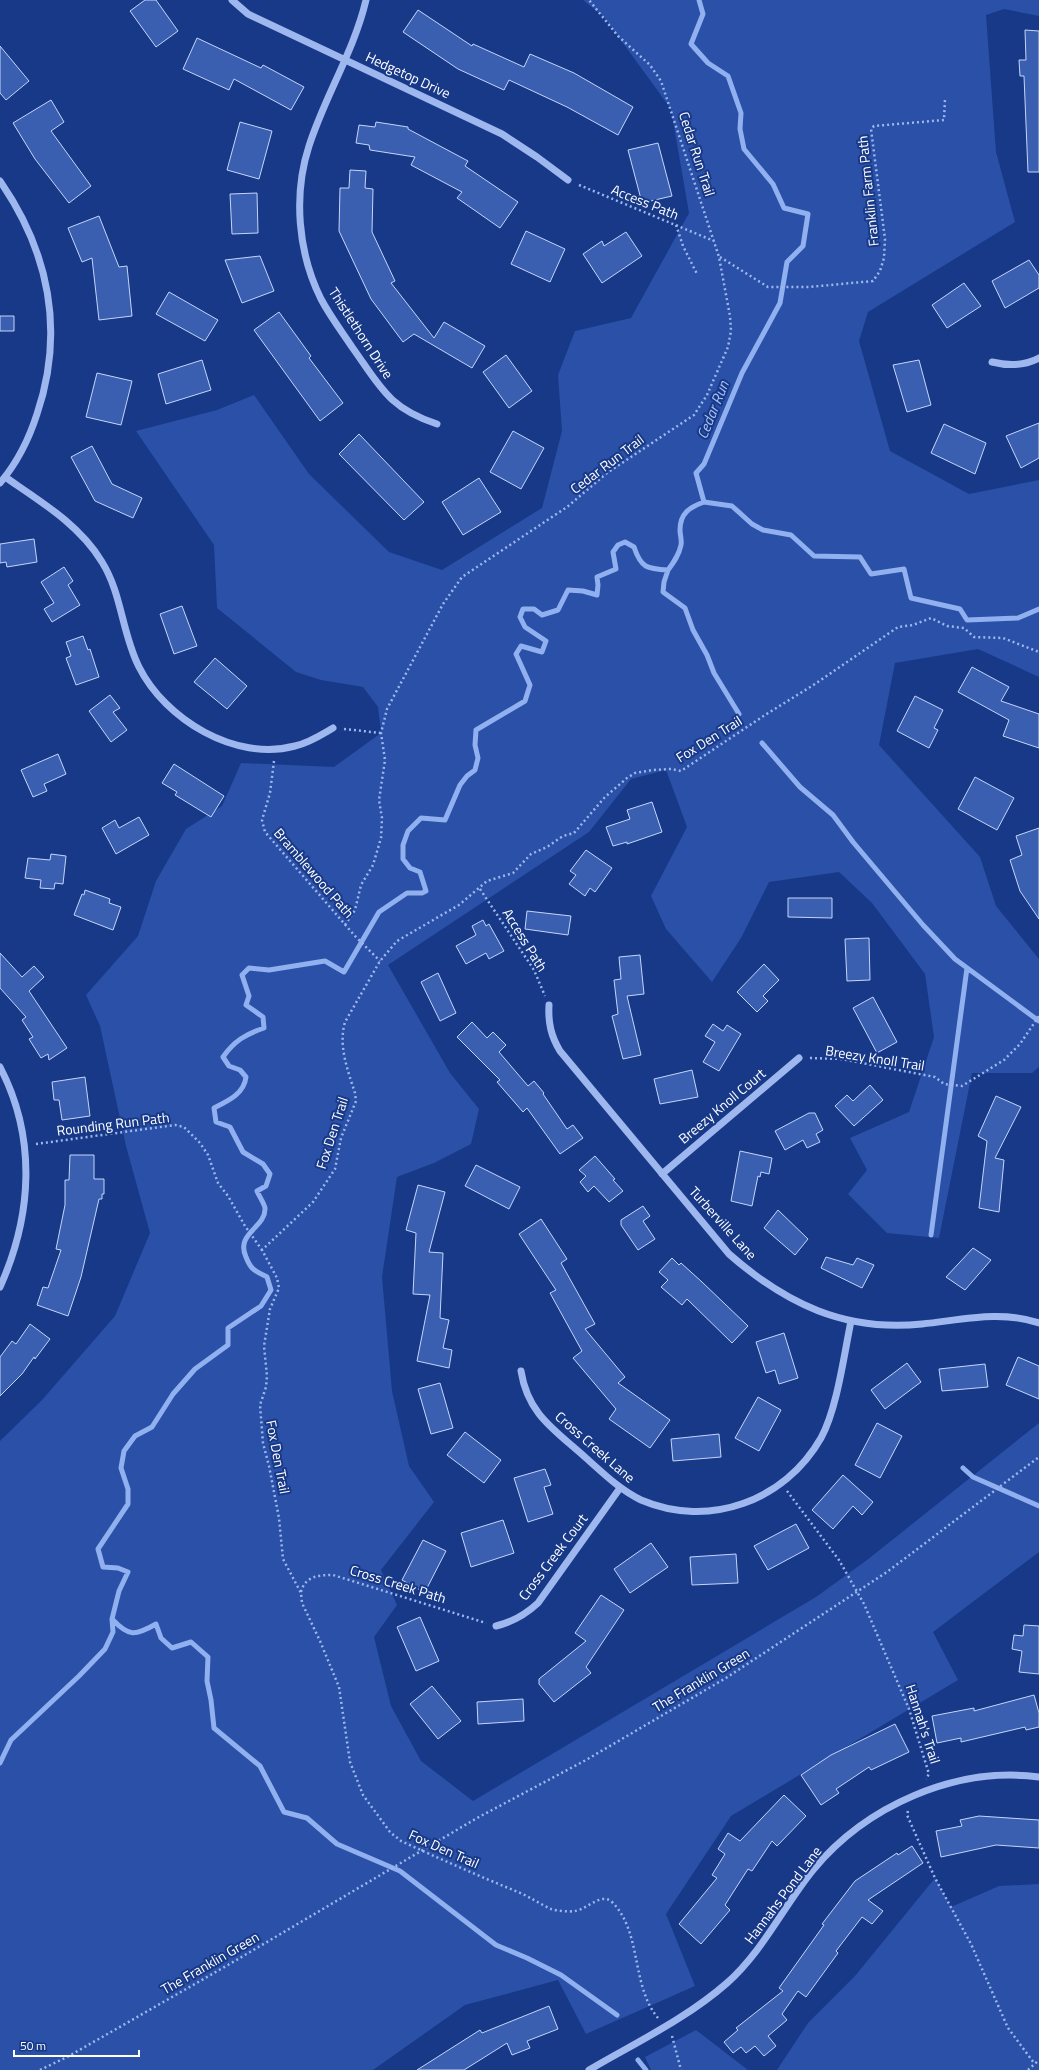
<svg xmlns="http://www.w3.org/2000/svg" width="1039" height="2070" viewBox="0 0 1039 2070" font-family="'Titillium Web',sans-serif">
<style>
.green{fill:#2a50a7}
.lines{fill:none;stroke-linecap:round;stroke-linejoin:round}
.stream{stroke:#91b0f0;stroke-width:5}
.building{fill:#3b5fb0;stroke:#c4d5fa}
.path{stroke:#9eb7ee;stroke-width:2.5;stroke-dasharray:2 3;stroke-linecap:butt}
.minor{stroke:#9eb7ee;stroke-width:7}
.labels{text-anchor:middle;stroke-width:4;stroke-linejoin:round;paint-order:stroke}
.street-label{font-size:14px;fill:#fff;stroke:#173988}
.water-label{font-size:15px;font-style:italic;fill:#aac2f5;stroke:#173988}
</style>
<rect width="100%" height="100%" fill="#173988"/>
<path class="green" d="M 583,0 L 1039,0 L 1039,16 L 1004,9 L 986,15 L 996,152 L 1015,222 L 868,312 L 859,341 L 890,451 L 969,494 L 1039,480 L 1039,677 L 978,649 L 895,663 L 879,745 L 980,857 L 996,906 L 1039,959 L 1039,1067 L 1032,1073 L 972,1073 L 939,1238 L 887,1233 L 848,1194 L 867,1170 L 850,1138 L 909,1112 L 934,1037 L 925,974 L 872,903 L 839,872 L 769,882 L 741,938 L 712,982 L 666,929 L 651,896 L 687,827 L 666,770 L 631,779 L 589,832 L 388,965 L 450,1073 L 479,1109 L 471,1144 L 434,1163 L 397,1177 L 382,1277 L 392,1391 L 409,1466 L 434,1502 L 381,1570 L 397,1605 L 374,1637 L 391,1706 L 421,1761 L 473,1801 L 816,1597 L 867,1560 L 1039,1423 L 1039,1552 L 933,1632 L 958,1680 L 731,1816 L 666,1914 L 695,1986 L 586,2034 L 558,1980 L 465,2005 L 373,2070 L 0,2070 L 0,1441 L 42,1400 L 115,1316 L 150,1233 L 126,1146 L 100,1026 L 86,995 L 138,936 L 156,881 L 186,829 L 222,806 L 241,763 L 334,767 L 381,733 L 378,707 L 363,687 L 321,680 L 296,672 L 217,608 L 214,545 L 136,431 L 217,410 L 254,395 L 309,474 L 389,552 L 442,570 L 542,508 L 562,431 L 558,375 L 575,331 L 631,318 L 689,213 L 671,109 L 604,17 Z
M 935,1878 L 951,1907 L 999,1886 L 1039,1884 L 1039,2070 L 777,2070 L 808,2023 L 855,1976 Z
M 696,2030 L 748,2070 L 651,2070 L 645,2057 Z"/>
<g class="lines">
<path class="stream" d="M 699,0 L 703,14 L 691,44 L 708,63 L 728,76 L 741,113 L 740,129 L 744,149 L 773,184 L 784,208 L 808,214 L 803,246 L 787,262 L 780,303 L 742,373 L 704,464 L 696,473 L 704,502 L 732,506 L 752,524 L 763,530 L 791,535 L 814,556 L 860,557 L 871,574 L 904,569 L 911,598 L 960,609 L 967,620 L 1018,618 L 1039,609
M 668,570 L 664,582 L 663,592 L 685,608 L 693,630 L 707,655 L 714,673 L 739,714
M 762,743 L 800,787 L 833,815 L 853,842 L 923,925 L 955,959 L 1039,1021
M 931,1235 L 967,968
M 963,1468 L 973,1477 L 1039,1506
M 112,1619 C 129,1637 135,1636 156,1624 L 161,1638 L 172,1648 L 191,1642 L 208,1657 L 207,1681 L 211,1700 L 214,1728 L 260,1766 L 284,1812 L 307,1818 L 337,1844 L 400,1871 L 496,1945 L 527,1958 L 561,1975 L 617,2015
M 0,1763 L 11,1740 L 79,1676 L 105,1649 L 113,1632 L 112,1619 L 119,1591 L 128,1572 L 118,1568 L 103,1567 L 98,1549 L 128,1504 L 128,1489 L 121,1468 L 124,1451 L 135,1436 L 152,1427 L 173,1394 L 195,1369 L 228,1345 L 228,1328 L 261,1306 L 271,1290 L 267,1277 C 255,1271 251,1270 246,1257 C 235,1233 266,1228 265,1208 C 264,1203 259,1196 257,1191 L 266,1186 L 270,1174 L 263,1164 L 243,1152 L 230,1127 L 216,1122 L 214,1108 C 228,1101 244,1094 246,1077 L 240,1070 L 229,1066 L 223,1057 C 234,1041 246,1034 264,1028 L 263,1017 L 246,1005 L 249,996 L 242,975 L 249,968 L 269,970 L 325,961 L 344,972 L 379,912 L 407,893 L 422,893 L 426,891 L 420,872 L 410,868 L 403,859 L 403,845 L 408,831 L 421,818 L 445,820 L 460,785 L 467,776 L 475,770 L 478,758 L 475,745 L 476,730 L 525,701 L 530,685 L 516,654 L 521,646 L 542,652 L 546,641 L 525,627 L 520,617 L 523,609 L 534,609 L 542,615 L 558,610 L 568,590 L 583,591 L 597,595 L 598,585 L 597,577 L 616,569 L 613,552 L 618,545 L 625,542 L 634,547 C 641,568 647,569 668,570 C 674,562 679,555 681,545 C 682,540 680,535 680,530 C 680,513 690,507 704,502
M 638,2060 L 646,2070"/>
</g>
<path class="building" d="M 145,0 L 156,0 L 178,31 L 156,47 L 130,11 Z
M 418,10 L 472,46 L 473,44 L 524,67 L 530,54 L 574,73 L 633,107 L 618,135 L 567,107 L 509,80 L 504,90 L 458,69 L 403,32 Z
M 1025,30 L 1039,31 L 1039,172 L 1028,172 L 1024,76 L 1020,76 L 1019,60 L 1026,60 Z
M 197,38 L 261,68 L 263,65 L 304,87 L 291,110 L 234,79 L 229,90 L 183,69 Z
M 0,46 L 29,81 L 6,100 L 0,93 Z
M 51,100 L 64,122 L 51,131 L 91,186 L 69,203 L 35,159 L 13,123 Z
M 240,122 L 272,131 L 259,179 L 227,170 Z
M 376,122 L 408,127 L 408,129 L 468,161 L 465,166 L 518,202 L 500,228 L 457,198 L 462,192 L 411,165 L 415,157 L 370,150 L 369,145 L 356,143 L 359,125 L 375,127 Z
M 658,143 L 672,196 L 642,203 L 628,150 Z
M 350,170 L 366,171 L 365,188 L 373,189 L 372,232 L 395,281 L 391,283 L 434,338 L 444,322 L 485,346 L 472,368 L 414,334 L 403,342 L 371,299 L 339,231 L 340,188 L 349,188 Z
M 257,193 L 258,233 L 232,234 L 230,194 Z
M 99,216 L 119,267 L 127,266 L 132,316 L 99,320 L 92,258 L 82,262 L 68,228 Z
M 526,231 L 565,249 L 550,282 L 511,264 Z
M 626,232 L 642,256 L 602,283 L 583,254 L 602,241 L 604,246 Z
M 260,256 L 274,291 L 242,303 L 225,260 Z
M 1029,260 L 1039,275 L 1039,288 L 1005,308 L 992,281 Z
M 964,283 L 981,306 L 947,328 L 932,305 Z
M 169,292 L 218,320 L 205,341 L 156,314 Z
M 279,312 L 311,356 L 309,358 L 343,403 L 320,421 L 254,330 Z
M 0,316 L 14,316 L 14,331 L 0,331 Z
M 506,355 L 532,391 L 509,408 L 483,372 Z
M 202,360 L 211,390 L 166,404 L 158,374 Z
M 919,360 L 931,405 L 907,412 L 893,365 Z
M 97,373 L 132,381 L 121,425 L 86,417 Z
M 1039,423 L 1039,458 L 1021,468 L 1006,436 Z
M 944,424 L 986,443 L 975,474 L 931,453 Z
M 513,431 L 544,448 L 521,489 L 490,472 Z
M 359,434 L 424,502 L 404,520 L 339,454 Z
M 92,446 L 112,484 L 142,498 L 133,518 L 95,501 L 71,457 Z
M 479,478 L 501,512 L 463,535 L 442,502 Z
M 34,539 L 37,562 L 7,567 L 6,562 L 0,563 L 0,544 Z
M 64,567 L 73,581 L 68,585 L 80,605 L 52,622 L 44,609 L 54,603 L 41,582 Z
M 182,606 L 197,646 L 174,654 L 160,614 Z
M 83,636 L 88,650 L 90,649 L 99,677 L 76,685 L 66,658 L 71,656 L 66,642 Z
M 215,658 L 247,686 L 227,709 L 194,682 Z
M 972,667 L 1009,687 L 1001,701 L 1039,714 L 1039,748 L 1003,736 L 1009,720 L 958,692 Z
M 110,695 L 120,708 L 113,712 L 127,730 L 111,742 L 89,711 Z
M 915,696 L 943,710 L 934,728 L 938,730 L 929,748 L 897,731 Z
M 58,754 L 66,774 L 44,784 L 47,791 L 33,797 L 21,770 Z
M 174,764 L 224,796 L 211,817 L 175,795 L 177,792 L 162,783 Z
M 975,777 L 1014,798 L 997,830 L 958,809 Z
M 652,802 L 662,832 L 627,844 L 627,842 L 613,846 L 606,827 L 630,819 L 627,810 Z
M 139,817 L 149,835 L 116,854 L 102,828 L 115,820 L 119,828 Z
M 1039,828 L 1039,919 L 1020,891 L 1010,860 L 1022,855 L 1016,836 Z
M 586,850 L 612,868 L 595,892 L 590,888 L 585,896 L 569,884 L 576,875 L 570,871 Z
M 51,854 L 66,856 L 63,884 L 55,883 L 54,889 L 40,888 L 41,880 L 25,878 L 28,858 L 50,860 Z
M 85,890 L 110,899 L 109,903 L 121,907 L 113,930 L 74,915 L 82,894 L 84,895 Z
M 788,898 L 832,898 L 832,918 L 788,917 Z
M 527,911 L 571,916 L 568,935 L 525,929 Z
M 483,920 L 486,926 L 489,924 L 504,951 L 489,959 L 486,953 L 466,964 L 456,946 L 476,935 L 472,926 Z
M 869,938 L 870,980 L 847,981 L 845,939 Z
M 0,953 L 22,977 L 34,966 L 44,977 L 29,991 L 67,1048 L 49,1060 L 48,1054 L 41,1058 L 29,1039 L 33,1037 L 22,1020 L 26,1017 L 0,988 Z
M 640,955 L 644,994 L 627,996 L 641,1055 L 623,1059 L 612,1016 L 618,1014 L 614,980 L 621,979 L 619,957 Z
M 764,964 L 779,980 L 763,996 L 768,1001 L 757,1012 L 737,992 Z
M 438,973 L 456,1013 L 440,1021 L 421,982 Z
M 873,997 L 897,1042 L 877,1053 L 853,1008 Z
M 472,1022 L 487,1038 L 493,1032 L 506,1045 L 499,1052 L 528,1086 L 534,1081 L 544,1093 L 543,1094 L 567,1129 L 573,1125 L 583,1138 L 560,1154 L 527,1108 L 523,1112 L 497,1082 L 500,1080 L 457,1037 Z
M 713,1024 L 723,1031 L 727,1025 L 741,1034 L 719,1071 L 703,1062 L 715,1042 L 705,1036 Z
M 692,1070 L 698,1097 L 660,1104 L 654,1079 Z
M 85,1077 L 90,1116 L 62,1120 L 59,1100 L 54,1100 L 52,1082 Z
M 870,1085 L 883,1100 L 854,1126 L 835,1106 L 847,1095 L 853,1101 Z
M 996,1096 L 1021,1107 L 995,1158 L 1004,1160 L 999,1212 L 979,1208 L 987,1141 L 978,1136 Z
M 809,1113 L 815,1113 L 823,1130 L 816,1134 L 820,1142 L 807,1148 L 803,1140 L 785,1150 L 775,1131 Z
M 740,1151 L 772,1158 L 769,1174 L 761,1172 L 760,1177 L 758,1176 L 752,1206 L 731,1201 Z
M 70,1155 L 94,1155 L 94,1179 L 104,1179 L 104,1194 L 102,1194 L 102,1199 L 99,1199 L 81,1277 L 68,1316 L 37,1305 L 43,1287 L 48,1288 L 61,1250 L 56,1249 L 65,1205 L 65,1180 L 69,1180 Z
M 595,1156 L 615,1179 L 613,1180 L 623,1191 L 609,1202 L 594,1186 L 588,1192 L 580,1182 L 586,1176 L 579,1170 Z
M 476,1165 L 520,1187 L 509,1209 L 465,1186 Z
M 418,1185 L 445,1192 L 429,1252 L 443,1253 L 440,1318 L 449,1320 L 443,1348 L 452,1350 L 449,1368 L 417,1361 L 430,1295 L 413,1294 L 416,1233 L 406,1230 Z
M 643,1206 L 650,1216 L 643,1221 L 655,1239 L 638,1250 L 621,1225 L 621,1220 Z
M 778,1210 L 808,1239 L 795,1255 L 764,1228 Z
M 541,1219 L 567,1259 L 561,1263 L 595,1324 L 585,1329 L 625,1377 L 618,1383 L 670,1420 L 650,1448 L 609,1419 L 616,1409 L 573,1358 L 582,1351 L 550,1293 L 556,1290 L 519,1234 Z
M 973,1248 L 991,1260 L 965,1290 L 946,1277 Z
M 826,1257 L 853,1265 L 857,1258 L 874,1265 L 862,1288 L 821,1268 Z
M 672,1258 L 679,1265 L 681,1263 L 702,1282 L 748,1326 L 732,1343 L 687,1299 L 682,1305 L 661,1287 L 668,1280 L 659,1272 Z
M 30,1324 L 50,1339 L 35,1359 L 34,1357 L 22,1374 L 0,1396 L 0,1357 L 12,1341 L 16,1344 Z
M 784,1333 L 798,1378 L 779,1384 L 775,1370 L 766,1373 L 756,1342 Z
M 1018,1357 L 1039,1366 L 1039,1399 L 1006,1385 Z
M 907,1363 L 921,1382 L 885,1409 L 871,1390 Z
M 985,1364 L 988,1387 L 942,1391 L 939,1369 Z
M 440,1383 L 453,1428 L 431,1434 L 418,1389 Z
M 758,1397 L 781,1410 L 759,1451 L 735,1438 Z
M 877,1423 L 902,1436 L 880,1478 L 855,1465 Z
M 465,1432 L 501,1460 L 484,1483 L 447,1455 Z
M 719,1434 L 721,1457 L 673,1461 L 671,1439 Z
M 545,1469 L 551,1485 L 544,1487 L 553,1514 L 528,1522 L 514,1478 Z
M 843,1475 L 873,1502 L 862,1515 L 853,1506 L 833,1529 L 812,1510 Z
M 503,1520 L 514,1553 L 471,1567 L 461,1533 Z
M 796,1524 L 809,1548 L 768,1570 L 754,1546 Z
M 423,1540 L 446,1551 L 426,1590 L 420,1590 L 402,1580 Z
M 651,1543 L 668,1567 L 630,1593 L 614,1569 Z
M 736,1554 L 738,1583 L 692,1585 L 690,1557 Z
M 601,1595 L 624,1610 L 586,1667 L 591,1673 L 554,1702 L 539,1684 L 539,1679 L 586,1641 L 575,1633 Z
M 420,1617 L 439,1661 L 416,1671 L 397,1627 Z
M 1024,1625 L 1039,1626 L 1039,1674 L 1019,1672 L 1022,1651 L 1012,1649 L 1014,1635 L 1023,1636 Z
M 432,1686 L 461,1721 L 438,1739 L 410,1704 Z
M 1034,1695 L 1039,1713 L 1039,1727 L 1026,1730 L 1025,1727 L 961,1742 L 961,1738 L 937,1743 L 932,1716 L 974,1708 L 974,1711 Z
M 523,1699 L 524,1721 L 478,1724 L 477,1702 Z
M 895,1724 L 909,1752 L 871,1770 L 869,1767 L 836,1789 L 839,1793 L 821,1805 L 801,1775 L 831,1755 Z
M 784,1795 L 806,1816 L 777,1846 L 772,1841 L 752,1871 L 748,1869 L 725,1905 L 730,1910 L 701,1944 L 679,1924 L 717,1878 L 712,1875 L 725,1854 L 718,1849 L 728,1833 L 740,1841 Z
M 979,1816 L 1039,1820 L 1039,1848 L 996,1845 L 941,1857 L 936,1831 L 962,1826 L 960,1820 Z
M 912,1846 L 923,1863 L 868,1900 L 883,1911 L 872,1924 L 862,1917 L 836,1951 L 838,1953 L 806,1997 L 798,1991 L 782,2014 L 787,2020 L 768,2036 L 776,2046 L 764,2056 L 755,2046 L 746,2053 L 741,2047 L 733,2053 L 724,2042 L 738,2030 L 736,2028 L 783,1991 L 779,1988 L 824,1925 L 822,1924 L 855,1881 L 897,1853 L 898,1855 Z
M 549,2006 L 558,2029 L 527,2041 L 530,2048 L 512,2055 L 507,2043 L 464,2070 L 417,2070 L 480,2030 L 482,2033 Z"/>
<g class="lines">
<path class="path" d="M 579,185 L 714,241
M 676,225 L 683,246 L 697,274
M 720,257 L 768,287 L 809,287 L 873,281 L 880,271 L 884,258 L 885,239 L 871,129 L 874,126 L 944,120 L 945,99
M 344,729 L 381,733
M 274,761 L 270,793 L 262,820 L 265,832 L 355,936 L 380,961
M 480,889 L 534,970 L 545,996
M 345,925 L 355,910 L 361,885 L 373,865 L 381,838 L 382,818 L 379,800 L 385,760 L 381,733 L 387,709 L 443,604 L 462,577 L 567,507 L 607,473 L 694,415 L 707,395 L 728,347 L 731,331 L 730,316 L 719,257 L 661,81 L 650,65 L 618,36 L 589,0
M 810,1058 L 841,1059 L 935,1077 L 944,1084 L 962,1086 L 1004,1060 L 1020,1044 L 1039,1016
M 36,1144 L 175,1125 L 184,1127 L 200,1143 L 208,1155 L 218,1183 L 228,1196 L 245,1226 L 262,1250
M 787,1491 L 839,1560 L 864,1604 L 909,1709 L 929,1774 L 926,1779
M 301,1592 C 305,1576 319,1575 333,1575 L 486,1623
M 908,1811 L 907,1815 L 935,1878 L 971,1944 L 1008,2028 L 1034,2063
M 658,2018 C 631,1986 642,1933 613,1903 C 602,1891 588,1909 575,1911 C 569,1912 557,1911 551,1909 C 540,1904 530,1897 518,1892 C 479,1876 440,1859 401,1841 L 390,1832 L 363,1795 L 350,1762 L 339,1687 L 320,1641 L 302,1603 L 301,1593 L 283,1559 L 279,1518 L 269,1466 L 263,1443 L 260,1405 L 266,1387 L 267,1376 L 264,1346 L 270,1309 L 279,1288 L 277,1278 L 262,1250 L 313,1202 L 335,1169 L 341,1138 L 356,1101 L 355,1093 C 348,1071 338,1046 345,1022 L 380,961 L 397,941 L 459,905 L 487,881 L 513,873 L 531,854 L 547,847 L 563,836 L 574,833 L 605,797 L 627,778 L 635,773 L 653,770 L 671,769 L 681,771 L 765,715 L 815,684 L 898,627 L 913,625 L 931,618 L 947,626 L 964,628 L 974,637 L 1003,638 L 1039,652
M 672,2036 L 681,2070
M 40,2070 L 69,2056 L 228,1965 L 477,1818 L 586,1760 L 726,1678 L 887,1572 L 1039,1457
M 1028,2070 L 1039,2060"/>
<path class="minor" d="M 232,0 L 248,14 L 502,134 L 537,157 L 568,180
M 366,0 C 354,51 325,96 309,146 C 293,195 298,253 321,299 C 330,316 342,332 352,347 C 380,386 388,408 437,424
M 0,181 C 49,252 65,331 37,414 C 29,439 17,463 0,483
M 992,362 C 1008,366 1024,366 1039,358
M 5,477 C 40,501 80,525 102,562 C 122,594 122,634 139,667 C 165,719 235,762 295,746 C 309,743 321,735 333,728
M 549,1005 C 548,1023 551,1036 560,1051 L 729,1254 C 786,1304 845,1332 922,1324 C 962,1320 1000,1310 1039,1323
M 0,1067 C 37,1138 32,1216 0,1287
M 662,1174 L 799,1058
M 521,1371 C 528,1415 555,1430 586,1458 C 603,1473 620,1490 641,1500 C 709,1529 785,1501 821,1438 C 837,1409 844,1355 851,1321
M 496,1626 C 513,1622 525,1615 538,1603 L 620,1488
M 589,2070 C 635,2043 686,2019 727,1983 C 763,1951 783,1907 813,1870 C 866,1806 955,1766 1039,1777"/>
</g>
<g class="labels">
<g class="street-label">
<text transform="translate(408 75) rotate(25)" y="5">Hedgetop Drive</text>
<text transform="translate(697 154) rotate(72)" y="5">Cedar Run Trail</text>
<text transform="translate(868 191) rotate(-96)" y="5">Franklin Farm Path</text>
<text transform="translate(645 202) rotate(22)" y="5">Access Path</text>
<text transform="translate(361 333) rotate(57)" y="5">Thistlethorn Drive</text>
<text transform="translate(607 464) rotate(-37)" y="5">Cedar Run Trail</text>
<text transform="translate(709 739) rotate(-32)" y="5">Fox Den Trail</text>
<text transform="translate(314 873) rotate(49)" y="5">Bramblewood Path</text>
<text transform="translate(525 940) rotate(58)" y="5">Access Path</text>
<text transform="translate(875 1058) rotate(9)" y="5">Breezy Knoll Trail</text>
<text transform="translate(722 1106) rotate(-40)" y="5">Breezy Knoll Court</text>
<text transform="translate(113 1124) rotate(-7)" y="5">Rounding Run Path</text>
<text transform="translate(332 1133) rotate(-72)" y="5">Fox Den Trail</text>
<text transform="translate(723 1223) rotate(48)" y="5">Turberville Lane</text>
<text transform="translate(595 1447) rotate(41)" y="5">Cross Creek Lane</text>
<text transform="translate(278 1457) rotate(79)" y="5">Fox Den Trail</text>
<text transform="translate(553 1557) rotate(-53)" y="5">Cross Creek Court</text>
<text transform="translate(398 1584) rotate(17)" y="5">Cross Creek Path</text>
<text transform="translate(701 1680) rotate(-31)" y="5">The Franklin Green</text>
<text transform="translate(923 1724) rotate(72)" y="5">Hannah's Trail</text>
<text transform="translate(444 1849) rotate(24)" y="5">Fox Den Trail</text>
<text transform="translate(783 1895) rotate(-53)" y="5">Hannahs Pond Lane</text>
<text transform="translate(210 1963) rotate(-30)" y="5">The Franklin Green</text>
</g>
<g class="water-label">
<text transform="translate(713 410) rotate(-68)" y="5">Cedar Run</text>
</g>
</g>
<path d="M14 2050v6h125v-6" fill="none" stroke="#ffffff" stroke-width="2"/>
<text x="20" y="2050" font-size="12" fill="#ffffff" stroke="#173988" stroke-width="3" paint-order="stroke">50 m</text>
</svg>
